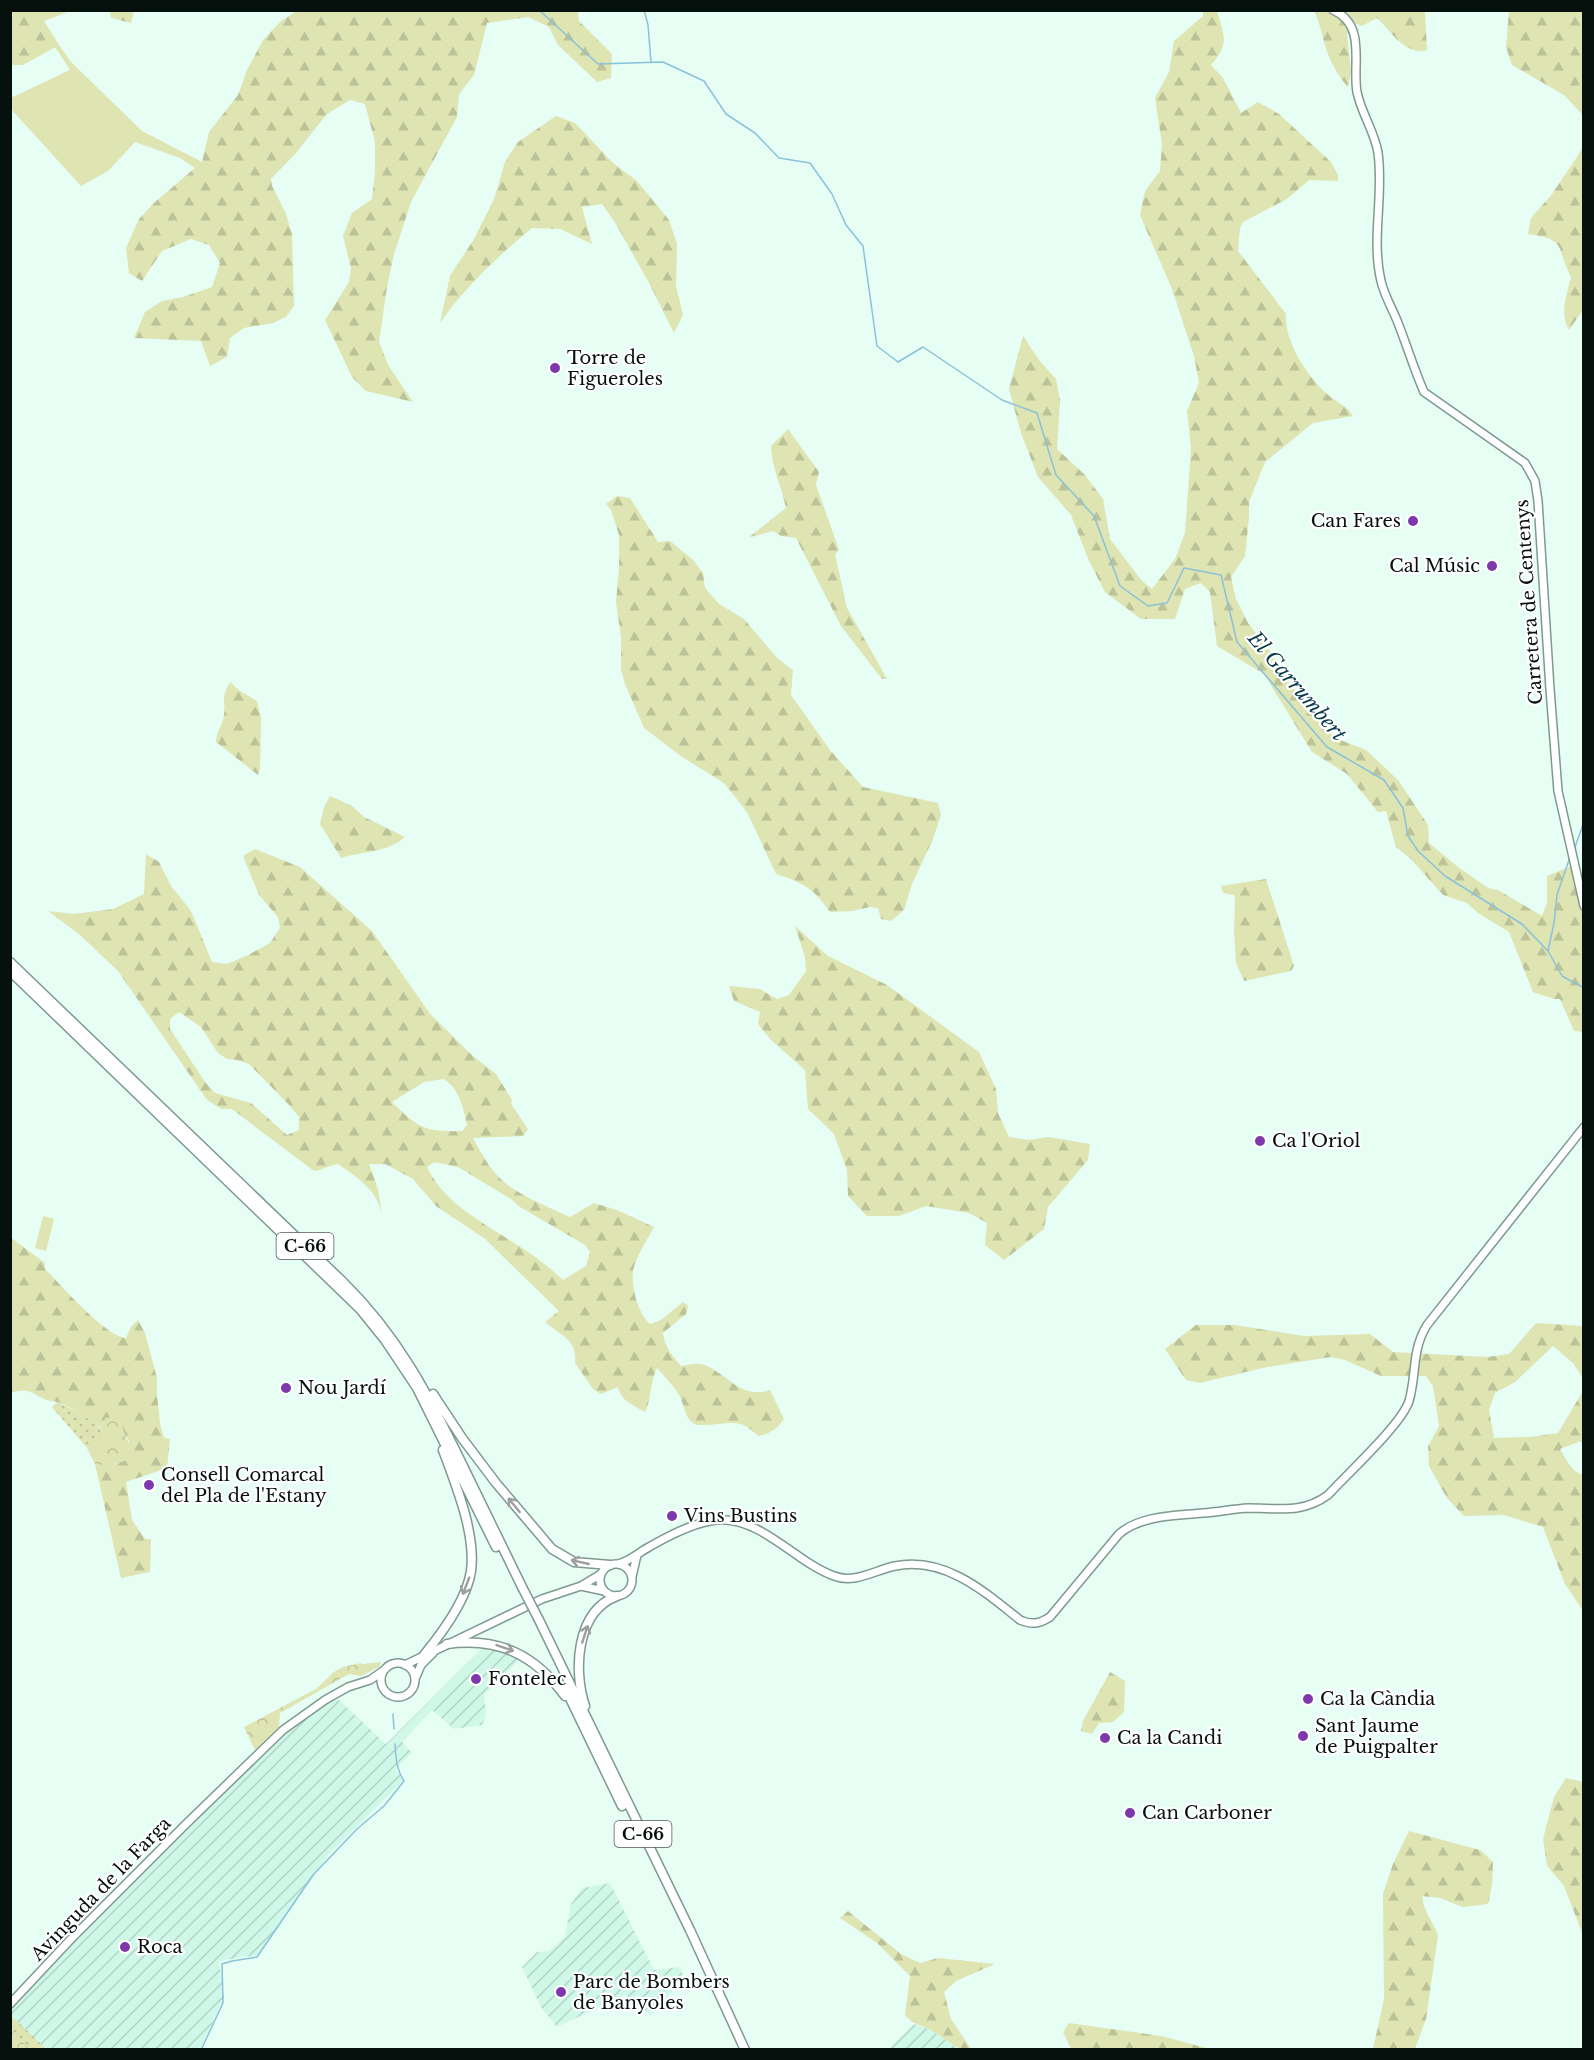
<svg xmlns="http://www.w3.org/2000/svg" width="1594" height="2060" viewBox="0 0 1594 2060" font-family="'Libre Baskerville',serif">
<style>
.industrial{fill:url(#industrial-furrows)}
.grass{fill:#dee4b2}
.forest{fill:url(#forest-firs);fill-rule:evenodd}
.park{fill:url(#park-crowns)}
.garden{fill:url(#garden-dots)}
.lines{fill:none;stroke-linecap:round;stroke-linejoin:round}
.stream{stroke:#89c2da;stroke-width:1.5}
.secondary-casing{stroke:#7e9a8f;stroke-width:10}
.highway-casing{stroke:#7e9a8f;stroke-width:11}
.secondary{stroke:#fff;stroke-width:7}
.highway{stroke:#fff;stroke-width:8}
.highway-bridge-casing{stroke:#7e9a8f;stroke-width:11;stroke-linecap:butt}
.highway-bridge{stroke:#fff;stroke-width:8}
.oneway{stroke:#9b9f9e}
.poi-dot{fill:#7d38ac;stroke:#fff;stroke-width:2}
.labels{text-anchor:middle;stroke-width:4.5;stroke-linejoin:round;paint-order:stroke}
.shield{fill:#fff;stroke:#515855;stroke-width:1.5}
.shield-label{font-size:16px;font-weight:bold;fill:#06100c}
.poi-label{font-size:18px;fill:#06100c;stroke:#fff;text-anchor:start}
.street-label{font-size:18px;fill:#06100c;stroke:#fff}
.water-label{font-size:20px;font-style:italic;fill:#083c4d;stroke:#fff}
</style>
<defs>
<pattern id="industrial-furrows" width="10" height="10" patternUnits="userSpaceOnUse" patternTransform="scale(1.5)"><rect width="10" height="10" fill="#d0f8e8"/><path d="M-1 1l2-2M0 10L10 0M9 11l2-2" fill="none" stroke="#b1d4c6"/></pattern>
<pattern id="forest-firs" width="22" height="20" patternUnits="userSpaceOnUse" patternTransform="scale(1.5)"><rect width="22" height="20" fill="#dee4b2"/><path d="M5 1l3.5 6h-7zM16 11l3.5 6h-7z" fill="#bdc398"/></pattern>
<pattern id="park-crowns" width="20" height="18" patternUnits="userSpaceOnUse" patternTransform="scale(1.5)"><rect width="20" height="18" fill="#dee4b2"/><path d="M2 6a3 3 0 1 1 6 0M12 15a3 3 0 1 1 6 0" fill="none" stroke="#bdc398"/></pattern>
<pattern id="garden-dots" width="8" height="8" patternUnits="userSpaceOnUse" patternTransform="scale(1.5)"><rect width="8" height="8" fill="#dee4b2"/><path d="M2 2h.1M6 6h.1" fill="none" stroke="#bdc398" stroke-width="1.8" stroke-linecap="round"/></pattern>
</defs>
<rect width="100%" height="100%" fill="#e6fef4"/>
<path class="industrial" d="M 483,1648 L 500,1651 L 519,1660 L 484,1695 L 486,1715 L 482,1725 L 454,1729 L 432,1710 L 402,1742 L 412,1753 L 395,1770 L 404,1780 L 329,1854 L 258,1955 L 219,1961 L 224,1998 L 200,2049 L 11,2050 L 11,2004 L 268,1744 L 317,1705 L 339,1700 L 386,1744 Z
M 610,1883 L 654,1970 L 681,1967 L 683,1979 L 651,2016 L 625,1995 L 557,2027 L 541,2007 L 522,1967 L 537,1952 L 549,1951 L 565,1936 L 571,1904 L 582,1888 Z
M 914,2024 L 929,2029 L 960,2049 L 888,2050 Z"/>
<path class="grass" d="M 59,45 L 71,62 L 142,131 L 202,162 L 195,168 L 180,158 L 135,142 L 108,171 L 81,186 L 11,109 L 10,94 L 13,97 L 70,70 L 55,47 Z
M 43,1216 L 54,1219 L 46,1251 L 35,1248 Z"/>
<path class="forest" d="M 298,10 L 578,11 L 579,21 L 612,54 L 611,78 L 597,82 L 558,45 L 549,27 L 528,17 L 487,23 L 474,75 L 459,94 L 457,117 L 411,202 L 394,254 L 387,287 L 379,342 L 388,365 L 413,402 L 366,391 L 352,377 L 325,320 L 349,282 L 351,268 L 343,236 L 352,213 L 372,199 L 375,172 L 375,142 L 365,104 L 350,100 L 327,114 L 295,154 L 271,179 L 272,186 L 286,214 L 292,234 L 294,306 L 286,317 L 273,323 L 244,328 L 230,338 L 227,357 L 210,366 L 201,341 L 134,338 L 145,312 L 162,301 L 183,297 L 212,287 L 220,263 L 209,245 L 191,239 L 162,251 L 142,281 L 129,273 L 126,248 L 139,219 L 155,202 L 202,162 L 209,132 L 238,95 L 247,70 L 263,40 L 281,21 Z
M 10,11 L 70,11 L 44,21 L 59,45 L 23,65 L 11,65 Z
M 110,11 L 134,11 L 131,23 L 111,18 Z
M 1203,11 L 1217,11 C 1224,36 1230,43 1211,65 L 1223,78 L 1241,113 L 1258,102 L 1279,114 L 1331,162 L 1338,175 L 1338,181 L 1309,180 L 1287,199 L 1243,222 L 1240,228 L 1238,251 L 1286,314 C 1284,343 1310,381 1332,398 C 1340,404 1348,407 1353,416 L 1313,423 L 1265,462 L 1249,502 L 1249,518 L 1245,556 L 1231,577 L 1236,599 L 1248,623 L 1270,651 L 1291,687 L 1306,698 L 1313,716 L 1335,738 L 1366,750 L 1398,780 L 1428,825 L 1429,843 L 1458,867 L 1488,888 L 1498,890 L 1542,916 L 1547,903 L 1547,876 L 1571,866 L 1583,892 L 1583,1032 L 1574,1031 L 1560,999 L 1554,999 L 1533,992 L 1509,932 L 1478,913 L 1467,903 L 1443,895 L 1411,859 L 1396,847 L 1386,811 L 1378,812 L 1347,774 L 1312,752 L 1264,674 L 1217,646 L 1210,592 L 1201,583 L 1185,589 L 1175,619 L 1141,619 L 1105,592 L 1089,561 L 1071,515 L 1038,477 L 1021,433 L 1009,389 L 1023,336 L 1039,360 L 1056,379 L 1060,400 L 1057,449 L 1085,475 L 1103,499 L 1110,539 L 1142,581 L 1152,589 L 1175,559 L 1185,533 L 1191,449 L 1187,411 L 1199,383 L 1194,356 L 1172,289 L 1140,215 L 1145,191 L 1160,171 L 1162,144 L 1155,98 L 1169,72 L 1174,41 L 1203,16 Z
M 1314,11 L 1425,11 L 1427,50 C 1405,56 1391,31 1377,18 L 1362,26 L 1353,23 L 1347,34 L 1351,73 L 1348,87 C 1337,75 1328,58 1324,42 C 1321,30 1319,21 1314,11 Z
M 1509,11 L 1583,11 L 1583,115 L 1564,95 L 1512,65 L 1506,47 Z
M 556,116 L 575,123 L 613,163 L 637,181 L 669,220 L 677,244 L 676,286 L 683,315 L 674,333 L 650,285 L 616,224 L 602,204 L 582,207 L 592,244 L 560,229 L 532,228 C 498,256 465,287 440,323 L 450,276 L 474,239 L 494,199 L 505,162 L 518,142 Z
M 1583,148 L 1583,310 L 1569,330 C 1559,313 1567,295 1571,277 C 1555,246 1568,240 1528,234 L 1531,218 L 1552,194 Z
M 788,429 L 819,472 L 816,485 L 839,550 L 835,554 L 847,608 L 887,679 L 882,679 L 841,626 L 796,538 L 781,536 L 773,531 L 748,538 L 786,508 C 782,488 771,465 771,446 Z
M 617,496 L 630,498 L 658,542 L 670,541 L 693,560 L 703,573 L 705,588 L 719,604 L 744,619 L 777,658 L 793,670 L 791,695 L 830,750 L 863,787 L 938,803 L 941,815 L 933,839 L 912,884 L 904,910 L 891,921 L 881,919 L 878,908 L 870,907 L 852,911 L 830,912 C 813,888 804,883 776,874 L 747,812 L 724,783 L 682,757 L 644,728 L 625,684 L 621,669 L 621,637 L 616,602 L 619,568 L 619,535 L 611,510 L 606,504 Z
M 230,682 L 240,691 L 257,701 L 261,718 L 260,769 L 258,775 L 216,742 C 216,732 223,725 224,715 C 226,697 220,701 230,682 Z
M 330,796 L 352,806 L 364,817 L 405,837 C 387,853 363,851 341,858 L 320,824 L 324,807 Z
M 255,849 L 300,867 L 372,931 L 431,1015 L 473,1056 L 496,1074 L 512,1100 L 511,1104 L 528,1129 L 523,1136 L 473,1138 C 481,1153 490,1170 503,1181 C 518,1195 551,1208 570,1217 L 594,1203 L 617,1210 L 654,1227 C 647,1240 636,1256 633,1271 C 631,1286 638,1314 650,1324 L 661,1320 L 683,1302 L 688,1306 L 686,1314 L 663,1333 C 665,1348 672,1355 681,1366 C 689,1365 697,1362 705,1365 C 728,1375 742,1400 770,1390 L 784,1419 C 779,1427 769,1435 758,1436 C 740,1417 730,1424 706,1425 C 705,1425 698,1425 697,1425 C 685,1421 685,1407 680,1397 C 675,1387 665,1377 657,1368 C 650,1381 651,1402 645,1412 C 633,1405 621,1401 618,1387 L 601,1394 L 593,1389 L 575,1363 C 578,1340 560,1335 545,1322 L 559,1311 L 485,1239 L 436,1206 L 413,1179 L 385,1164 L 369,1164 L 378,1189 L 382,1213 C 376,1189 357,1177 338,1164 C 329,1165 323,1170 314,1171 L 232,1109 L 222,1109 L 207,1100 L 118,971 L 80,935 L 48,911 L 74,914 L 113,909 L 144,894 L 146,854 L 159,862 L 171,886 L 191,911 L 212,962 L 227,964 L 248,955 L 270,943 L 280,928 L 278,917 L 259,895 L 243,856 ZM 179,1012 L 201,1027 L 218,1053 L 227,1059 L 237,1060 L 249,1064 L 290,1106 L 299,1117 L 299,1130 L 287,1135 L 251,1103 L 215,1093 L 205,1082 L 170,1029 L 170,1019 ZM 444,1079 C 460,1090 463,1107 467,1125 L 462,1131 C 425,1132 418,1128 392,1102 L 424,1082 ZM 434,1162 L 458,1167 L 511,1199 L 520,1207 L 585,1245 L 590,1252 L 586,1266 L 563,1280 C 548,1266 532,1254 514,1243 C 481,1221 445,1204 427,1167 Z
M 1266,879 L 1294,966 L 1291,971 L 1244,981 L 1236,963 L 1234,932 L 1235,899 L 1234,895 L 1223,893 L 1221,886 Z
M 795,926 L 828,956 L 887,985 L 979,1052 L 996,1089 L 998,1113 L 1009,1137 L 1029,1140 L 1048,1137 L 1090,1144 L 1088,1160 L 1048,1207 L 1044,1229 L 1004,1260 L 985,1245 L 987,1223 L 969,1213 L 926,1206 L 899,1216 L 867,1216 L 848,1196 L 847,1170 L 834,1134 L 808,1109 L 805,1070 L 771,1040 L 758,1024 L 760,1012 L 734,1001 L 729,986 L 760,989 L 777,999 L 789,995 L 806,971 L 805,957 Z
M 10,1237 L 45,1263 L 45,1269 C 61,1285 106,1337 126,1338 L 131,1327 L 138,1320 L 145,1333 L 157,1378 L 157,1394 L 160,1424 L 164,1438 L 170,1439 L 167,1468 L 126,1482 L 132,1520 L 145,1539 L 151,1539 L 150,1572 L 121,1578 L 95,1464 L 113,1467 L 118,1463 L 130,1459 L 129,1440 L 122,1431 L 120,1422 L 106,1418 L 100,1427 C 87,1418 75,1409 60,1403 C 55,1401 50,1401 46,1400 C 31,1393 28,1387 11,1393 Z
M 1536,1323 L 1583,1326 L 1583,1378 L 1573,1363 L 1553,1346 L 1515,1382 L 1495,1393 L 1489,1410 L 1494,1438 L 1530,1437 L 1558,1433 L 1583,1391 L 1583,1450 L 1581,1441 L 1560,1449 C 1566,1459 1571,1472 1583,1475 L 1583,1473 L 1583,1611 L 1565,1584 L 1543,1527 L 1504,1515 L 1464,1516 L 1447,1498 L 1429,1466 L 1428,1446 L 1439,1426 L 1433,1386 L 1426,1376 L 1381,1376 L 1345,1360 L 1331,1357 L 1267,1367 L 1200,1383 L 1186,1380 L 1165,1349 L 1196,1325 L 1235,1325 L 1304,1336 L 1370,1334 L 1393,1352 L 1488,1357 L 1509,1354 Z
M 1110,1672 L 1125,1681 L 1124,1712 L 1113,1722 L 1099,1723 L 1092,1734 L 1081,1731 L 1083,1721 Z
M 1566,1778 L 1583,1782 L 1583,1935 L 1564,1886 L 1547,1866 L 1543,1839 L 1554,1797 Z
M 1409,1831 L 1480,1850 L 1493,1862 L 1492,1885 L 1488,1904 L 1463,1907 L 1440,1898 L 1422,1896 C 1423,1910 1433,1922 1438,1935 L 1426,2019 L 1415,2049 L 1373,2049 L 1384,1999 L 1383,1894 L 1393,1864 Z
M 848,1911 L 901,1954 L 920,1963 L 938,1958 L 995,1964 L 956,1981 L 944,1992 L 951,2019 L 971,2049 L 960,2049 L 929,2029 L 912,2022 L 905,2015 L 910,1976 L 877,1943 L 840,1918 Z
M 1069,2023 L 1161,2036 L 1210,2049 L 1071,2049 L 1063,2032 Z"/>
<path class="park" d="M 114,1417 L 120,1422 L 133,1453 L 130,1459 L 118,1463 L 113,1467 L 95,1464 L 87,1448 L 103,1439 L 104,1434 L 100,1427 L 106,1418 Z
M 381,1662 L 379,1667 L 361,1676 L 349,1674 L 280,1713 L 279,1727 L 255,1750 L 244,1727 L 316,1689 L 334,1672 L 343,1667 L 361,1663 L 362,1664 Z
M 10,2016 L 19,2023 L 12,2030 L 30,2049 L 14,2049 L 11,2047 Z"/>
<path class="garden" d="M 57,1402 C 73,1410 94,1418 104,1434 L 103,1439 L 87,1448 L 52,1407 Z
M 19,2023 L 46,2049 L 30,2049 L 11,2030 Z"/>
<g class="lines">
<path class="stream" d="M 539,10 L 598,64 L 663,62 L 704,81 L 726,114 L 755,133 L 779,158 L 810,163 L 832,194 L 846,225 L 863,246 L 877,346 L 898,362 L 923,347 L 1002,400 L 1037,413 L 1056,475 L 1094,516 L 1120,586 L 1148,606 L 1167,603 L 1184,568 L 1221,575 L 1237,642 L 1327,747 L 1384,780 L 1403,808 L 1408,836 L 1418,851 L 1445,876 L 1522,924 L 1548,951 L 1562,976 L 1584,988
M 644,10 L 648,25 L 651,62
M 1575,847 L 1584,822
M 1548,951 L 1554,923 L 1557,895 L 1570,857
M 393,1714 L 394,1729
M 201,2050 L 223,2003 L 222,1964 L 232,1961 L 257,1957 L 313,1875 L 357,1829 L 384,1806 L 404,1781 C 396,1769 396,1757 395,1744"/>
<g class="secondary-casing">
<path id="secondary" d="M 1333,10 C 1367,25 1352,64 1357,92 C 1361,113 1375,132 1378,153 C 1384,195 1371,239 1381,281 C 1384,295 1393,310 1398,323 C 1407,346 1414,369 1424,392 L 1525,463 L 1535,481 L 1538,501 L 1550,689 L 1558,791 L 1584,906
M 618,1564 C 630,1561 638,1553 649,1547 C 668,1536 695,1522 717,1520 C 762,1517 795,1562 834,1576 C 855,1584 875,1570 895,1566 C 945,1556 985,1592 1020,1620 C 1032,1625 1039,1624 1050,1617 L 1119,1534 C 1141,1515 1175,1516 1203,1513 C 1218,1512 1233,1509 1248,1508 C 1279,1508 1302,1514 1328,1495 C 1346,1475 1402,1424 1409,1401 C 1417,1374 1411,1351 1427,1325 L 1584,1127
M600 1580a16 16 0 1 1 32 0a16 16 0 1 1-32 0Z
M 632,1577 L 637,1555
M 581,1586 L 604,1591
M381 1680a17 17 0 1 1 34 0a17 17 0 1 1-34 0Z
M 405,1665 L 542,1599 L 581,1586 L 601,1574
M 415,1679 L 421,1665 L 433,1653
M 10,2004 L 71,1939 L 186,1824 L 283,1730 L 325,1700 L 348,1687 L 370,1680 L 383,1671"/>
</g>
<g class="highway-casing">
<path id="highway" d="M 10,962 L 342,1281 C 398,1336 428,1394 462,1464 C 482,1505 502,1546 522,1587
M 10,971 L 360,1309 L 385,1340 L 417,1388 L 496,1547
M 433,1394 L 462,1438 L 496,1483 L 552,1549 L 574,1562 L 610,1565
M 539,1620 L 690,1930 L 745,2050
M 447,1644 C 499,1637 535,1655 565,1696
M 424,1655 C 442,1633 467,1599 471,1571 C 476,1534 456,1485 443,1450
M 565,1688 L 622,1806
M 585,1706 C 573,1670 576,1611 617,1596"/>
</g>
<use href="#secondary" class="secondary"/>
<use href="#highway" class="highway"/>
<g class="highway-bridge-casing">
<path id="highway-bridge" d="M 522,1587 L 539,1620"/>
</g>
<use href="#highway-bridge" class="highway-bridge"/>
</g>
<defs><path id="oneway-shaft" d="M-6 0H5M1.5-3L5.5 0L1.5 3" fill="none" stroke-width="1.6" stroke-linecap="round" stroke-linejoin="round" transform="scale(1.5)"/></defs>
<g class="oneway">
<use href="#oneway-shaft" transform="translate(514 1505) rotate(-129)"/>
<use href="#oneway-shaft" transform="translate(580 1562) rotate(-167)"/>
<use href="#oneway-shaft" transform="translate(466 1586) rotate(111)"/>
<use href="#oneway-shaft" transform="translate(585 1634) rotate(-72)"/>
<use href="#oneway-shaft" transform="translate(505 1648) rotate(19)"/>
</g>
<g class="poi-dot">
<circle cx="555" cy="368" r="6"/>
<circle cx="1413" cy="521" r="6"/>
<circle cx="1492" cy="566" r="6"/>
<circle cx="1260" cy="1141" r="6"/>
<circle cx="286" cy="1388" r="6"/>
<circle cx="149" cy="1485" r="6"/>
<circle cx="672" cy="1516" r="6"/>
<circle cx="476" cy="1679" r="6"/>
<circle cx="1308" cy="1699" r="6"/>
<circle cx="1303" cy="1736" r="6"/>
<circle cx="1105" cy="1738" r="6"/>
<circle cx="1130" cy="1813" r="6"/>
<circle cx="125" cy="1947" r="6"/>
<circle cx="561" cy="1992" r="6"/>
</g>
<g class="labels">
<g class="shield">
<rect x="276.5" y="1233" width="57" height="26" rx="4.5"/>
<rect x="614.5" y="1821" width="57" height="26" rx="4.5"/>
</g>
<g class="shield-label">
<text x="305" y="1252">C-66</text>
<text x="643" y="1840">C-66</text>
</g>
<g class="poi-label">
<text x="567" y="364">Torre de<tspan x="567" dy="21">Figueroles</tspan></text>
<text x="1401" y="527" text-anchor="end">Can Fares</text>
<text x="1480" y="572" text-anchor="end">Cal Músic</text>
<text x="1272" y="1147">Ca l'Oriol</text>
<text x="298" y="1394">Nou Jardí</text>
<text x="161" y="1481">Consell Comarcal<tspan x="161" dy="21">del Pla de l'Estany</tspan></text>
<text x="684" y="1522">Vins Bustins</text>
<text x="488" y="1685">Fontelec</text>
<text x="1320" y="1705">Ca la Càndia</text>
<text x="1315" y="1732">Sant Jaume<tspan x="1315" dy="21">de Puigpalter</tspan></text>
<text x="1117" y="1744">Ca la Candi</text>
<text x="1142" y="1819">Can Carboner</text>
<text x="137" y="1953">Roca</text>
<text x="573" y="1988">Parc de Bombers<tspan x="573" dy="21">de Banyoles</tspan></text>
</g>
<g class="street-label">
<text transform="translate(1529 602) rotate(-94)" y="6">Carretera de Centenys</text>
<text transform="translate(101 1889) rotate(-46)" y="6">Avinguda de la Farga</text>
</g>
<g class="water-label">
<text transform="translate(1297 686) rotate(49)" y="7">El Garrumbert</text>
</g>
</g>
<rect width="1594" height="2060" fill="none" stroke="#06100c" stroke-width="24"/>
</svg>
